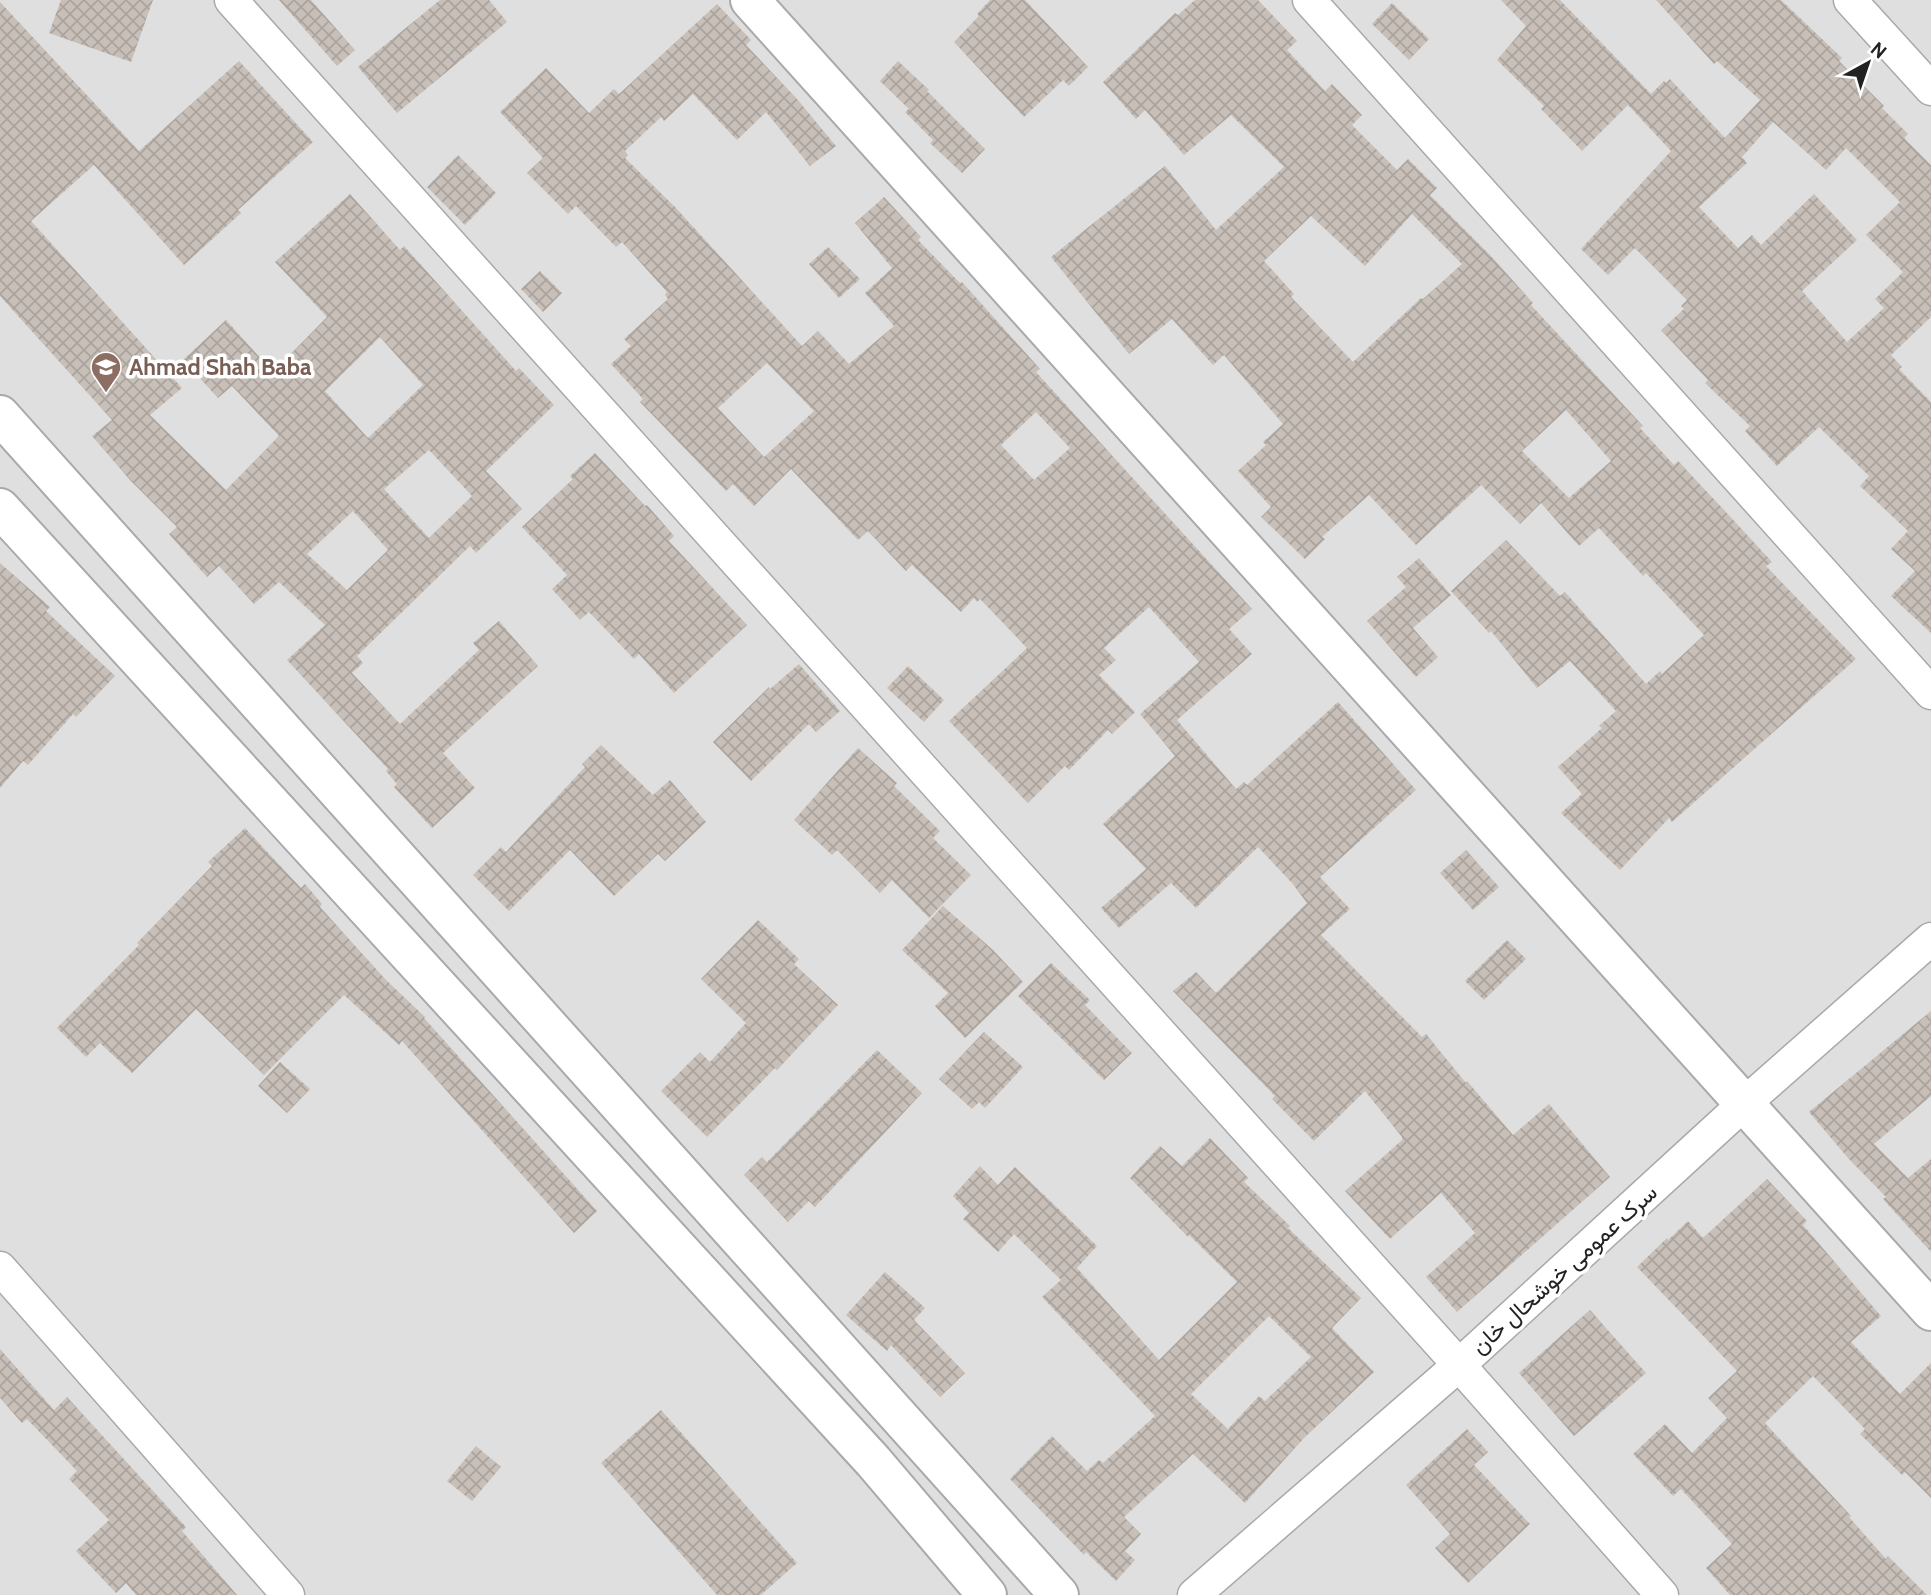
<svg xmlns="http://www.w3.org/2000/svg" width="1931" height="1595" viewBox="0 0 1931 1595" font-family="Cabin,Vazirmatn,sans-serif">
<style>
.residential{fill:#e0dfdf}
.building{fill:url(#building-cross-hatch);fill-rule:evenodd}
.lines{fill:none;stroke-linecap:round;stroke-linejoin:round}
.minor-casing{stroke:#a9a9a9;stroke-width:35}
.tertiary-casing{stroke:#a9a9a9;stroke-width:42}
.minor{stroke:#fff;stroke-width:32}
.tertiary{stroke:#fff;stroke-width:38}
.labels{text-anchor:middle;stroke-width:7;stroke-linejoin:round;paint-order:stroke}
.education-label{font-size:23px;font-weight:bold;fill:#785e54;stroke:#fff;text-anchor:start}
.street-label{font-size:23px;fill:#222;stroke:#fff}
</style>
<defs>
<pattern id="building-cross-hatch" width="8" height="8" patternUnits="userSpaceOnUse" patternTransform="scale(1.75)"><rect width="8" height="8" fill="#c7bfb8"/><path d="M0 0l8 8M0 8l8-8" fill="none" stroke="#aba49e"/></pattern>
</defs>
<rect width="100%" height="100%" fill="#f2efe9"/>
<path class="residential" d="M 0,0 L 1931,0 L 1931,1595 L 0,1595 Z"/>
<path class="building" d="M 61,0 L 153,0 L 131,62 L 49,33 Z
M 279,0 L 311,0 L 355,50 L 337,66 Z
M 440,0 L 489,0 L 507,22 L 397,113 L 358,67 Z
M 990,0 L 1025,0 L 1088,67 L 1069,86 L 1063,80 L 1024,117 L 954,42 L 979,16 L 977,14 Z
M 1195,0 L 1258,0 L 1297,41 L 1287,50 L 1325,91 L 1332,84 L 1362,115 L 1352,125 L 1397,170 L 1408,159 L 1437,188 L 1430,195 L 1490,255 L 1533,303 L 1531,305 L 1643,426 L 1640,428 L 1674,465 L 1678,461 L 1725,511 L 1772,562 L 1766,566 L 1856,659 L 1672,822 L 1669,818 L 1620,870 L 1561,813 L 1582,794 L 1558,767 L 1602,728 L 1599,726 L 1616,711 L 1570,661 L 1537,688 L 1491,631 L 1489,633 L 1451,591 L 1506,540 L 1560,596 L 1565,592 L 1646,684 L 1660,671 L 1662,674 L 1704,635 L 1646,573 L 1643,576 L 1599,528 L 1579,546 L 1541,503 L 1520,524 L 1481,485 L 1416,545 L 1369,495 L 1322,537 L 1325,539 L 1305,559 L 1261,517 L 1271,507 L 1238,471 L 1266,445 L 1263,442 L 1283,424 L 1224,355 L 1213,365 L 1172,319 L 1129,354 L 1051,257 L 1165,166 L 1216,230 L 1284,167 L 1231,115 L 1184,155 L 1145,110 L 1136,119 L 1103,82 L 1175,13 L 1178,15 ZM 1412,214 L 1462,264 L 1423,299 L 1421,298 L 1353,362 L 1291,297 L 1294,294 L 1264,261 L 1311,216 L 1365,266 ZM 1566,410 L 1611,461 L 1569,498 L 1522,451 Z
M 1501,0 L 1560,0 L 1651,94 L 1664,81 L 1666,83 L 1670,79 L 1725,138 L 1760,100 L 1717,61 L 1714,64 L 1656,0 L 1781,0 L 1842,58 L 1839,61 L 1884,106 L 1882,108 L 1908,134 L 1904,138 L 1931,165 L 1931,317 L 1891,355 L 1902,367 L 1899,369 L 1931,402 L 1931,633 L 1891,596 L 1915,571 L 1891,549 L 1908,531 L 1860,486 L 1869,476 L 1819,427 L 1777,466 L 1745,431 L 1750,426 L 1705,383 L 1708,380 L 1661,330 L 1684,309 L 1681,306 L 1687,300 L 1635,248 L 1608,275 L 1581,249 L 1671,151 L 1628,105 L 1582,151 L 1541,109 L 1544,106 L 1497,60 L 1526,26 ZM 1773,122 L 1826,170 L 1846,148 L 1900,202 L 1866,235 L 1903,272 L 1875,299 L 1884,308 L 1847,342 L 1802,291 L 1857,240 L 1814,194 L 1761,245 L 1752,235 L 1738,248 L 1699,207 L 1747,163 L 1742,157 Z
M 0,2 L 139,151 L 239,61 L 313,142 L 238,210 L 241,213 L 184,265 L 94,165 L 31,221 L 182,388 L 150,415 L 226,490 L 279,436 L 232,386 L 218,398 L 183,360 L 226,320 L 273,372 L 327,317 L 275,262 L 350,194 L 400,250 L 404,246 L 516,371 L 519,368 L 554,405 L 486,471 L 522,509 L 476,553 L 470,546 L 357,656 L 363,663 L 352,673 L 400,724 L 479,650 L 473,643 L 499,621 L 538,666 L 443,753 L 475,788 L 432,828 L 394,787 L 397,784 L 386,771 L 388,769 L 287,660 L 325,625 L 279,582 L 254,604 L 219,566 L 207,577 L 169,534 L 177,527 L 130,480 L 92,436 L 112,420 L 0,296 ZM 380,337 L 423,385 L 368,438 L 325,391 ZM 429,450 L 472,496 L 429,538 L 384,489 ZM 353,511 L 388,550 L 347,590 L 307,554 Z
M 1392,3 L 1429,39 L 1409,60 L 1372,24 Z
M 717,4 L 751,40 L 746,45 L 797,99 L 836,146 L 810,166 L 766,112 L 737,140 L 693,94 L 664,121 L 661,117 L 625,151 L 628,155 L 625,158 L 675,207 L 802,346 L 818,331 L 849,364 L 894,326 L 865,293 L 892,268 L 855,223 L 884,197 L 921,237 L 918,240 L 960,283 L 962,282 L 1040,369 L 1036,372 L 1252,609 L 1229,629 L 1252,654 L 1177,720 L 1236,789 L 1244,782 L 1247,785 L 1338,702 L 1416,790 L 1320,877 L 1350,909 L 1321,935 L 1422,1037 L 1426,1034 L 1466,1083 L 1467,1081 L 1513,1135 L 1549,1104 L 1610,1177 L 1457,1312 L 1426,1277 L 1475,1233 L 1441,1193 L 1390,1239 L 1345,1191 L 1402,1140 L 1402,1137 L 1365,1091 L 1314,1141 L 1272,1099 L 1275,1096 L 1173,991 L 1196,972 L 1216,993 L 1307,903 L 1292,883 L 1258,847 L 1196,908 L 1171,883 L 1119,928 L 1101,908 L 1146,869 L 1103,824 L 1175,756 L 1140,714 L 1199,662 L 1149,607 L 1104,648 L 1116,660 L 1099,675 L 1135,712 L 1112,734 L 1108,730 L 1069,770 L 1065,766 L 1028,803 L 949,721 L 1027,648 L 980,599 L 977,602 L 974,598 L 961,612 L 912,565 L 906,571 L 868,531 L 858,540 L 791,469 L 754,506 L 733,484 L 726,491 L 640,402 L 643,399 L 611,364 L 631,346 L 624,339 L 668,299 L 665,295 L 667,292 L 622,242 L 616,247 L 576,206 L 568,214 L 527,173 L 543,158 L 500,112 L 546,68 L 589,113 L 614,89 L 619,94 ZM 767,363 L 814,411 L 764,457 L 718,408 ZM 1036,412 L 1070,448 L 1034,480 L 1001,445 Z
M 898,61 L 929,90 L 927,91 L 985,149 L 962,173 L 930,143 L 933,140 L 905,112 L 909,109 L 880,81 Z
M 458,155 L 496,193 L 465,225 L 427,187 Z
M 828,247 L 860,279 L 839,298 L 809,264 Z
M 540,271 L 562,293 L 543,312 L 521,289 Z
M 595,453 L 645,506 L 647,505 L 674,536 L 669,541 L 747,625 L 674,693 L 639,654 L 634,659 L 589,612 L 580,620 L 552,589 L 567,575 L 522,527 L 573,479 L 570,476 Z
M 1419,558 L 1451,595 L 1413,628 L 1438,657 L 1416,677 L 1367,621 L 1406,587 L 1397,577 Z
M 0,563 L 50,607 L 46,611 L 115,676 L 76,717 L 73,714 L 28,765 L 23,761 L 0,788 Z
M 799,664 L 840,711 L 816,732 L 809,724 L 751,781 L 713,742 L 769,687 L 770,689 Z
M 908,666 L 944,700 L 924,722 L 887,688 Z
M 601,745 L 653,795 L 670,780 L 706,822 L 665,861 L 658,854 L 614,896 L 570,850 L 509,911 L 473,875 L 501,847 L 506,852 L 585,767 L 582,764 Z
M 858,748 L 897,783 L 894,786 L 940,831 L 933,838 L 971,875 L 929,918 L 892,880 L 880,893 L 837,850 L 832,855 L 794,820 Z
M 245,828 L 301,888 L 305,884 L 322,904 L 320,907 L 386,980 L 425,1017 L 424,1018 L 597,1211 L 574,1233 L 402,1041 L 399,1045 L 344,995 L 264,1075 L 196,1009 L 132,1073 L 100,1043 L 86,1057 L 57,1028 L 139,945 L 137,943 L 212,866 L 208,862 Z
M 1466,850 L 1499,887 L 1473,910 L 1440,873 Z
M 943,906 L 993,950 L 1023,982 L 965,1038 L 935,1006 L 948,993 L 902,950 Z
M 758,920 L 799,959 L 794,964 L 838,1005 L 777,1070 L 775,1068 L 707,1137 L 661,1091 L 700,1052 L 710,1062 L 746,1023 L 701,979 Z
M 1507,940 L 1526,959 L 1484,1000 L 1465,981 Z
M 1051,963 L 1090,1000 L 1085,1005 L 1132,1053 L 1104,1080 L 1018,996 Z
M 1931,1011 L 1931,1096 L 1874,1144 L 1908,1178 L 1931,1159 L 1931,1252 L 1883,1199 L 1886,1197 L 1848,1158 L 1809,1112 Z
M 984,1032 L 1023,1067 L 985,1108 L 979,1102 L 972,1109 L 939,1079 Z
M 877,1050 L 922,1093 L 815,1207 L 809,1201 L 788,1222 L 744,1175 L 762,1157 L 767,1162 Z
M 280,1062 L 310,1089 L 287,1113 L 258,1086 Z
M 1210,1138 L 1248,1178 L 1244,1182 L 1290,1226 L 1288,1228 L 1361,1298 L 1332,1328 L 1374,1372 L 1304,1438 L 1245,1503 L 1193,1454 L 1124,1517 L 1141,1534 L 1125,1551 L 1135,1560 L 1116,1581 L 1086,1552 L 1084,1555 L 1010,1479 L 1052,1436 L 1087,1471 L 1099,1460 L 1103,1463 L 1155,1416 L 1042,1297 L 1061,1280 L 1014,1234 L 998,1252 L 963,1219 L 969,1213 L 953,1196 L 980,1166 L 998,1185 L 1015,1167 L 1097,1246 L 1077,1268 L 1159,1360 L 1237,1282 L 1189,1235 L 1188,1237 L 1130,1178 L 1160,1146 L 1182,1166 ZM 1269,1316 L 1311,1357 L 1265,1401 L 1259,1396 L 1228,1429 L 1191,1394 Z
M 1767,1179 L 1807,1221 L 1803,1225 L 1881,1316 L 1851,1342 L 1900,1394 L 1931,1363 L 1931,1498 L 1905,1472 L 1902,1475 L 1860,1434 L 1865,1429 L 1813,1376 L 1765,1423 L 1851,1516 L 1849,1517 L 1886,1559 L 1888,1556 L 1927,1595 L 1730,1595 L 1706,1568 L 1732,1544 L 1681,1489 L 1673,1496 L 1633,1454 L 1665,1424 L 1692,1453 L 1727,1418 L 1708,1398 L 1737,1371 L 1637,1267 L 1667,1238 L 1668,1240 L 1688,1221 L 1703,1238 Z
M 885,1272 L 925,1308 L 914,1320 L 965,1373 L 940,1397 L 891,1345 L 887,1351 L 846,1315 Z
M 1590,1310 L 1646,1373 L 1574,1436 L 1519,1373 Z
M 0,1349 L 54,1410 L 67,1397 L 186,1527 L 182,1531 L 237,1595 L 136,1595 L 126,1583 L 116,1593 L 76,1551 L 109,1520 L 69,1479 L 77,1471 L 27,1419 L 22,1423 L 0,1398 Z
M 661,1410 L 797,1563 L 761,1595 L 717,1595 L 601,1463 Z
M 1467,1429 L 1488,1452 L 1474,1465 L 1530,1524 L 1468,1583 L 1435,1548 L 1450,1534 L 1406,1485 Z
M 476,1446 L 501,1467 L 472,1501 L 447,1481 Z"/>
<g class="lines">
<g class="minor-casing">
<path id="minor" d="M 231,0 L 1459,1365 L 1662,1595
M 1309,0 L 1931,693
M 1850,0 L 1931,89
M 0,1268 L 288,1595
M 1194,1595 L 1459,1365 L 1745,1103 L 1931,939"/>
</g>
<g class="tertiary-casing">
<path id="tertiary" d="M 750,0 L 1931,1311
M 0,415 L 1059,1595
M 0,508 L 873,1461 L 987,1595"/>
</g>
<use href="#minor" class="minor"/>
<use href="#tertiary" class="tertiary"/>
</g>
<defs>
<g id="school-pin" transform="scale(1.575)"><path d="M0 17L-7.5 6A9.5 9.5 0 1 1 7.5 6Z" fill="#8d6e63" stroke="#fff"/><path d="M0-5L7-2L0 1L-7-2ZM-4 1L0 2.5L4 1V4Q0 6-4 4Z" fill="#fff"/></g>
</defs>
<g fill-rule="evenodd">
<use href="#school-pin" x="106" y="367"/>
</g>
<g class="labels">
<g class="education-label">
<text x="129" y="375">Ahmad Shah Baba</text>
</g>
<g class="street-label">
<text transform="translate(1564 1269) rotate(-42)" y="8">سرک عمومی خوشحال خان</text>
</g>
</g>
<g transform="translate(1868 63) rotate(40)" stroke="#ffffff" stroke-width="5" paint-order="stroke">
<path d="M0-5L12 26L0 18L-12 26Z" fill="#222222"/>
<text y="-10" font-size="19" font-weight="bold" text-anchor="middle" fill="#222222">N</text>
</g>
</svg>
